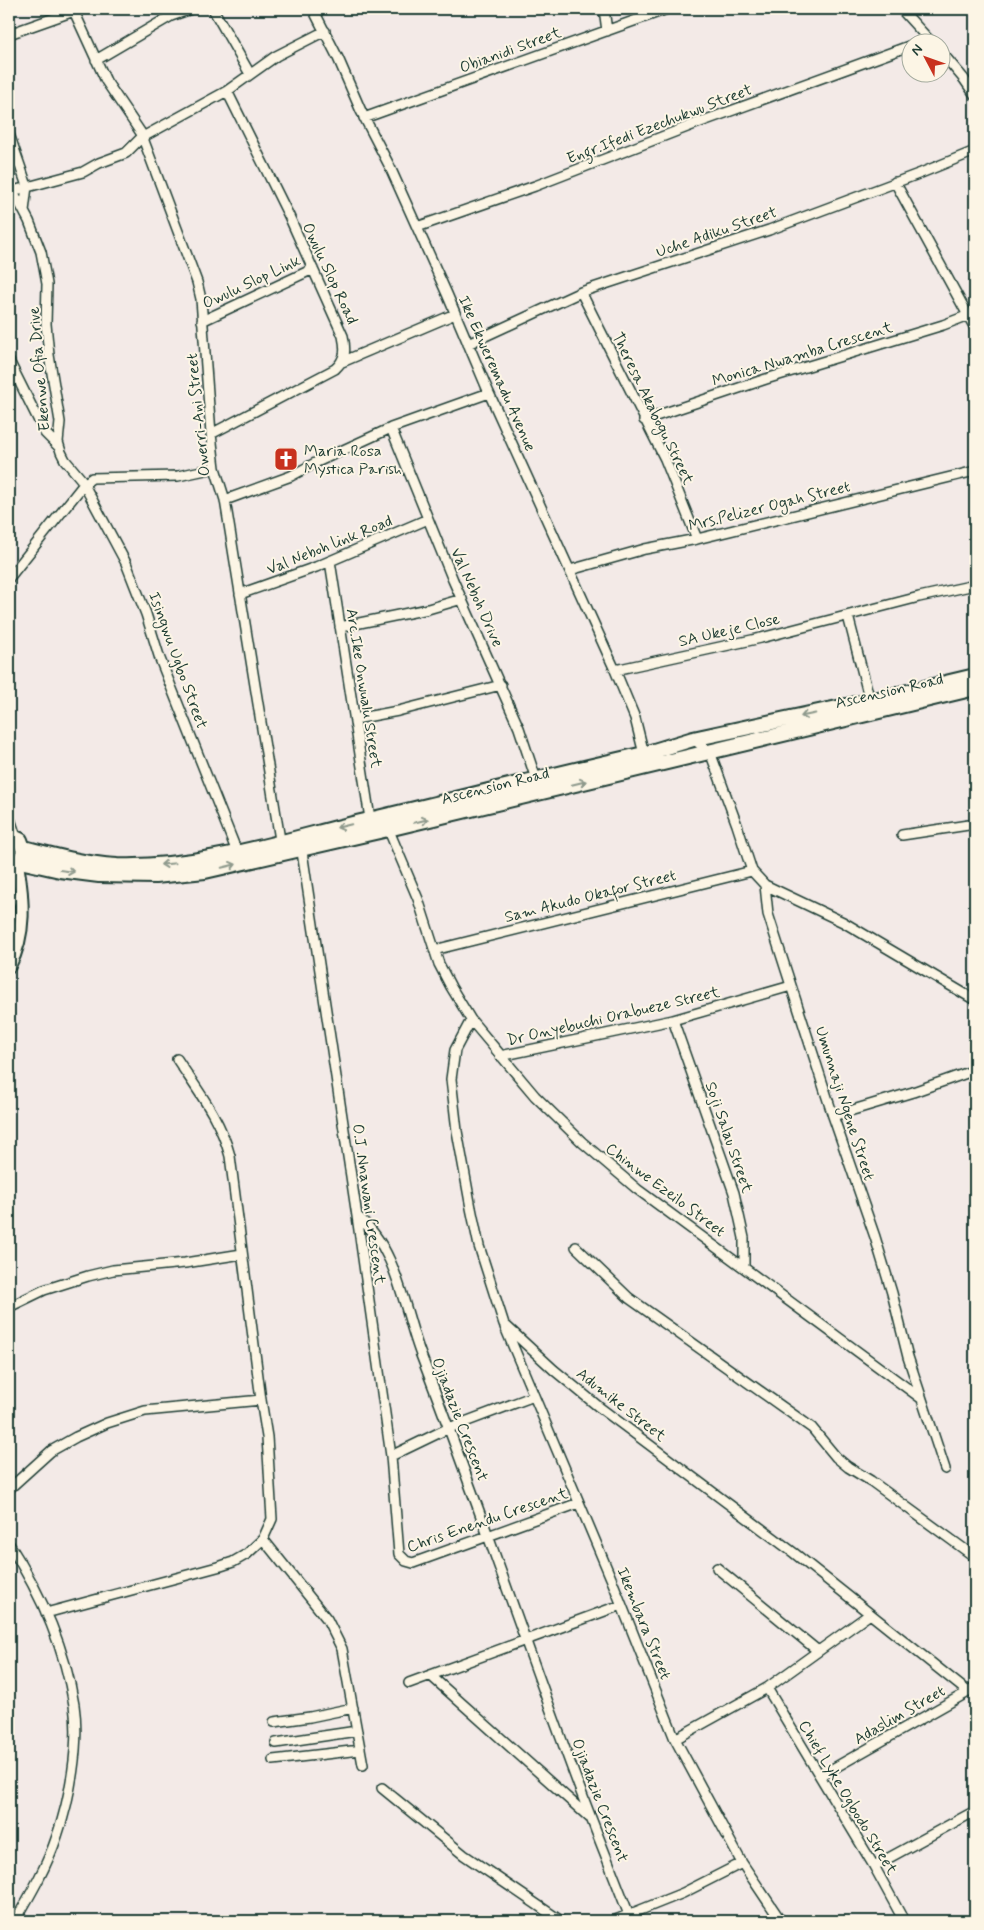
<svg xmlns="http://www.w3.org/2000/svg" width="984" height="1930" viewBox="0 0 984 1930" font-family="Mynerve,sans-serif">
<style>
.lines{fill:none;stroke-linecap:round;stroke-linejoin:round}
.street-casing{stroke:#1f3d34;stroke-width:12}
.secondary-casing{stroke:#1f3d34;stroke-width:16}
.primary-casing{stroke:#1f3d34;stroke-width:18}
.street{stroke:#fcf5e5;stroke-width:9}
.secondary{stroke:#fcf5e5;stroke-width:12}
.primary{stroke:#fcf5e5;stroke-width:14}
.oneway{stroke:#8e998c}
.labels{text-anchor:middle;stroke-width:4;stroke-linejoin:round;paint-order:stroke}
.street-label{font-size:16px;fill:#1f3d34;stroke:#fcf5e5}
.poi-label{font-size:16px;fill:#1f3d34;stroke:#fcf5e5;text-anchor:start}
</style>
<rect width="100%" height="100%" fill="#f3eae7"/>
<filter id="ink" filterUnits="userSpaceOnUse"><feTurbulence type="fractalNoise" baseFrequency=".02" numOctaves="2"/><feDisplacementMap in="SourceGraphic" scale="10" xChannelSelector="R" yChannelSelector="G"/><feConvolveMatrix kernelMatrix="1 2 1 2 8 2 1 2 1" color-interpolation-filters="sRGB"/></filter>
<g filter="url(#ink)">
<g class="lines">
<g class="street-casing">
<path id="street" d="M 73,9 L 106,81 L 141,133 L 197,282 L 201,299 L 211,434 L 215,468 L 225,500 L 281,846
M 167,9 L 171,16 L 191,9
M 213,9 L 250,74
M 313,9 L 338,58 L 361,111 L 389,165 L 447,294 L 489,393 L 615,670 L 635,718 L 644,754
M 604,9 L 607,31
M 901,9 L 931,42
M 9,34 L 74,11
M 942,53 L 964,79 L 975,95
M 96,60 L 171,16
M 364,118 L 667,9
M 9,134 L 27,186 L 24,211
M 895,182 L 975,328
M 13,191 L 29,221 L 41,252 L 47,284 L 46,324 L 49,355 L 60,422 L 58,442 L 61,452 L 65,460 L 81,479 L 126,563 L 146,614 L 160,659 L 237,852
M 9,192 L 83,172 L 99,163 L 126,153 L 141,138 L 227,91 L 276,56 L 325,31
M 417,227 L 535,186 L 695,124 L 912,45
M 581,292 L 665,459 L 697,539
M 202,321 L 313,269
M 468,344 L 581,292 L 769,230 L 921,173 L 975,151
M 9,361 L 45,433 L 59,447
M 342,362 L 455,314
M 644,420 L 766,379 L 943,325 L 969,315
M 391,428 L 453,580 L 519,728 L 536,779
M 211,434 L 335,369 C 346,359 346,350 343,336 L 289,216 L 227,91
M 225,500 L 291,476 L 317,462 L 391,428 L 489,393
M 330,561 L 371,825
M 570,570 L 645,549 L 697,539 L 975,471
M 9,578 L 84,484 L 92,478 L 178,476 L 215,468
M 240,594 L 316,567 L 428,519
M 848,616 L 871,705
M 340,627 L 428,609 L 462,599
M 615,670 L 761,638 L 919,597 L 975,585
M 355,719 L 398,711 L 501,685
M 693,739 L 710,752 L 737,825 L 752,871 L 765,885 L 768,914 L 833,1116 L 875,1237 L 892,1293 L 908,1357 L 945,1469
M 9,816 L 16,837
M 387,826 L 418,899 L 439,964 L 451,987 L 471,1020 L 535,1096 L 582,1142 L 637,1189 L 922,1399
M 902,835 L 975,824
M 301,845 L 357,1216 L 391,1456 L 399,1554 L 406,1561 L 413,1563 L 579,1503
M 765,885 L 843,922 L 975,1000
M 434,950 L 752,871
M 471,1020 L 455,1050 L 451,1079 L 457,1131 L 471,1208 L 479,1246 L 504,1324 L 554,1370 L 599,1407 L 794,1553 L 968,1692 L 975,1688
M 673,1020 L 734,1193 L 744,1238 L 744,1268
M 500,1056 L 673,1020 L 791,986
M 833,1116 L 913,1092 L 975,1070
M 357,1216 C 398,1249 403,1308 421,1355 C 473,1489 519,1625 569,1760 C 588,1812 609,1863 629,1915
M 576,1247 L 629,1298 L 812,1428 L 836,1457 L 848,1467 L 871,1481 L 975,1557
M 9,1307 L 44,1290 L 88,1276 L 113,1270 L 185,1263 L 242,1254
M 505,1327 L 613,1583 L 675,1739 L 742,1863 L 781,1921
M 391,1456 L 449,1428 L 534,1396
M 9,1489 L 51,1451 L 76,1437 L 107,1423 L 145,1411 L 261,1400
M 263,1539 L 327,1619 L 342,1649 L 363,1765
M 9,1544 C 40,1592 65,1648 74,1705 C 80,1744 70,1799 57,1836 C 47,1866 31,1894 15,1921
M 717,1568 L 818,1651
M 46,1613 L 221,1566 L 233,1562 L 247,1554 L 263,1539 L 272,1519 L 267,1437 L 261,1400 L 230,1156 C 220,1118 198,1091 177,1059
M 430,1675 L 590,1818
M 409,1683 L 621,1605
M 767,1688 L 874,1866 L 904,1921
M 274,1722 L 310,1717 L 353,1708
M 675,1739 L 767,1688 L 870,1614
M 276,1743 L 357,1731
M 273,1760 L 360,1750
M 820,1776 L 968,1692
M 382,1788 L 464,1855 L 561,1921
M 874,1866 L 975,1811
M 613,1921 L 683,1893 L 742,1863"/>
</g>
<g class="secondary-casing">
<path id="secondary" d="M 9,897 L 9,901
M 9,966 C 26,935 23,898 17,864"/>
</g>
<g class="primary-casing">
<path id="primary" d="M 9,835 L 20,840 L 24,851 L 20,861 L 9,866
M 24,848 C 54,856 85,864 117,866 C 201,869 288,839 369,820 C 461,798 552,775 644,754 L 693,739 L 870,701 L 975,676
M 20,861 L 60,870 L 99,875 L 155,876 L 205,871 L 388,829 L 975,688"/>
</g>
<use href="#street" class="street"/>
<use href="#secondary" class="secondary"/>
<use href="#primary" class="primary"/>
</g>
<defs><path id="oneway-shaft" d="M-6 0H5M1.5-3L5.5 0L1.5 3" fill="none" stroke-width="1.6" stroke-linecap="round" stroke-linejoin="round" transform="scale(1.25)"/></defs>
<g class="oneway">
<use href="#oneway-shaft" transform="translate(808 715) rotate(168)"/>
<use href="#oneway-shaft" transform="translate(579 783) rotate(-14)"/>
<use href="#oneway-shaft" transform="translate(421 821) rotate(-14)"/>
<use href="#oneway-shaft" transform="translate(344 826) rotate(166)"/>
<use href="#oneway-shaft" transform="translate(168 864) rotate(175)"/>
<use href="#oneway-shaft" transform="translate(229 866) rotate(-13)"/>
<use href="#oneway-shaft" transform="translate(67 871) rotate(8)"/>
</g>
</g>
<defs>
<g id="church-square" transform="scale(1.25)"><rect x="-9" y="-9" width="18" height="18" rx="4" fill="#c8321e" stroke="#fcf5e5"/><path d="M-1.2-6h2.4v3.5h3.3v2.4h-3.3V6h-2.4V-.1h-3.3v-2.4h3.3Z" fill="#fff"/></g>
</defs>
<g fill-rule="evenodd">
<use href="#church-square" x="286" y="459"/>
</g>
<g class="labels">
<g class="street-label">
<text transform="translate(510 49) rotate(-20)" y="6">Obianidi Street</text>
<text transform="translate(659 123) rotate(-21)" y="6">Engr.Ifedi Ezechukwu Street</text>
<text transform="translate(716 231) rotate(-19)" y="6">Uche Adiku Street</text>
<text transform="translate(331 273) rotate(65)" y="6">Owulu Slop Road</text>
<text transform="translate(251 281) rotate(-25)" y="6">Owulu Slop Link</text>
<text transform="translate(802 353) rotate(-17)" y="6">Monica Nwamba Crescent</text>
<text transform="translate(38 369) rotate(-95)" y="6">Ekenwe Ofia Drive</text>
<text transform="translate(498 373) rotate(66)" y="6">Ike Ekweremadu Avenue</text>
<text transform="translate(654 408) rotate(64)" y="6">Theresa Akabogu Street</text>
<text transform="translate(197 415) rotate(-96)" y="6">Owerri-Ani Street</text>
<text transform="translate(769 505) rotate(-14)" y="6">Mrs.Pelizer Ogah Street</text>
<text transform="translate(329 544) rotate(-22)" y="6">Val Neboh link Road</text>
<text transform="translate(478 597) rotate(66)" y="6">Val Neboh Drive</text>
<text transform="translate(729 629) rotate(-13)" y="6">SA Ukeje Close</text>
<text transform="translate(179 660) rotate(70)" y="6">Isingwu Ugbo Street</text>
<text transform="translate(365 688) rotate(81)" y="6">Arc.Ike Onwualu Street</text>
<text transform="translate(889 690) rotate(-13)" y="6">Ascension Road</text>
<text transform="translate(495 785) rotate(-14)" y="6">Ascension Road</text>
<text transform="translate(590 895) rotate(-14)" y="6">Sam Akudo Okafor Street</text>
<text transform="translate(613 1015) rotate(-13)" y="6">Dr Onyebuchi Orabueze Street</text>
<text transform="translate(846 1103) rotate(72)" y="6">Umunnaji Ngene Street</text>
<text transform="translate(730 1137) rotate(71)" y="6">Soji Salau Street</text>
<text transform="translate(666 1189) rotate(37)" y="6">Chinwe Ezeilo Street</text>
<text transform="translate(370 1204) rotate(82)" y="6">O.J .Nnawani Crescent</text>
<text transform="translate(622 1404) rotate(38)" y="6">Adumike Street</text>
<text transform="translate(461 1419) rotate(69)" y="6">Ojiadazie Crescent</text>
<text transform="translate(487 1519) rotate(-19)" y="6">Chris Enendu Crescent</text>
<text transform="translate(645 1623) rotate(68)" y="6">Ikembara Street</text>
<text transform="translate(899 1714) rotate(-30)" y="6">Adaslim Street</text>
<text transform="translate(849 1797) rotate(59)" y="6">Chief Lyke Ogbodo Street</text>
<text transform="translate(601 1800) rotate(69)" y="6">Ojiadazie Crescent</text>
</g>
<g class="poi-label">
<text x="304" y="456">Maria Rosa<tspan x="304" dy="18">Mystica Parish</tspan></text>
</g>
</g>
<rect width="984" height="1930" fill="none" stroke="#fcf5e5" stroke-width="30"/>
<rect x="15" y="15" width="954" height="1900" fill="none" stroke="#1f3d34" stroke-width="2" filter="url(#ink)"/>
<g transform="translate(926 58) rotate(311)"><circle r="24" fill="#fcf5e5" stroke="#a4ab9e"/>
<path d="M0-4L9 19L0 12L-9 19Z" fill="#c8321e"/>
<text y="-8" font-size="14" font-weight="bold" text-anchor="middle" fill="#1f3d34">N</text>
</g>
</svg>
